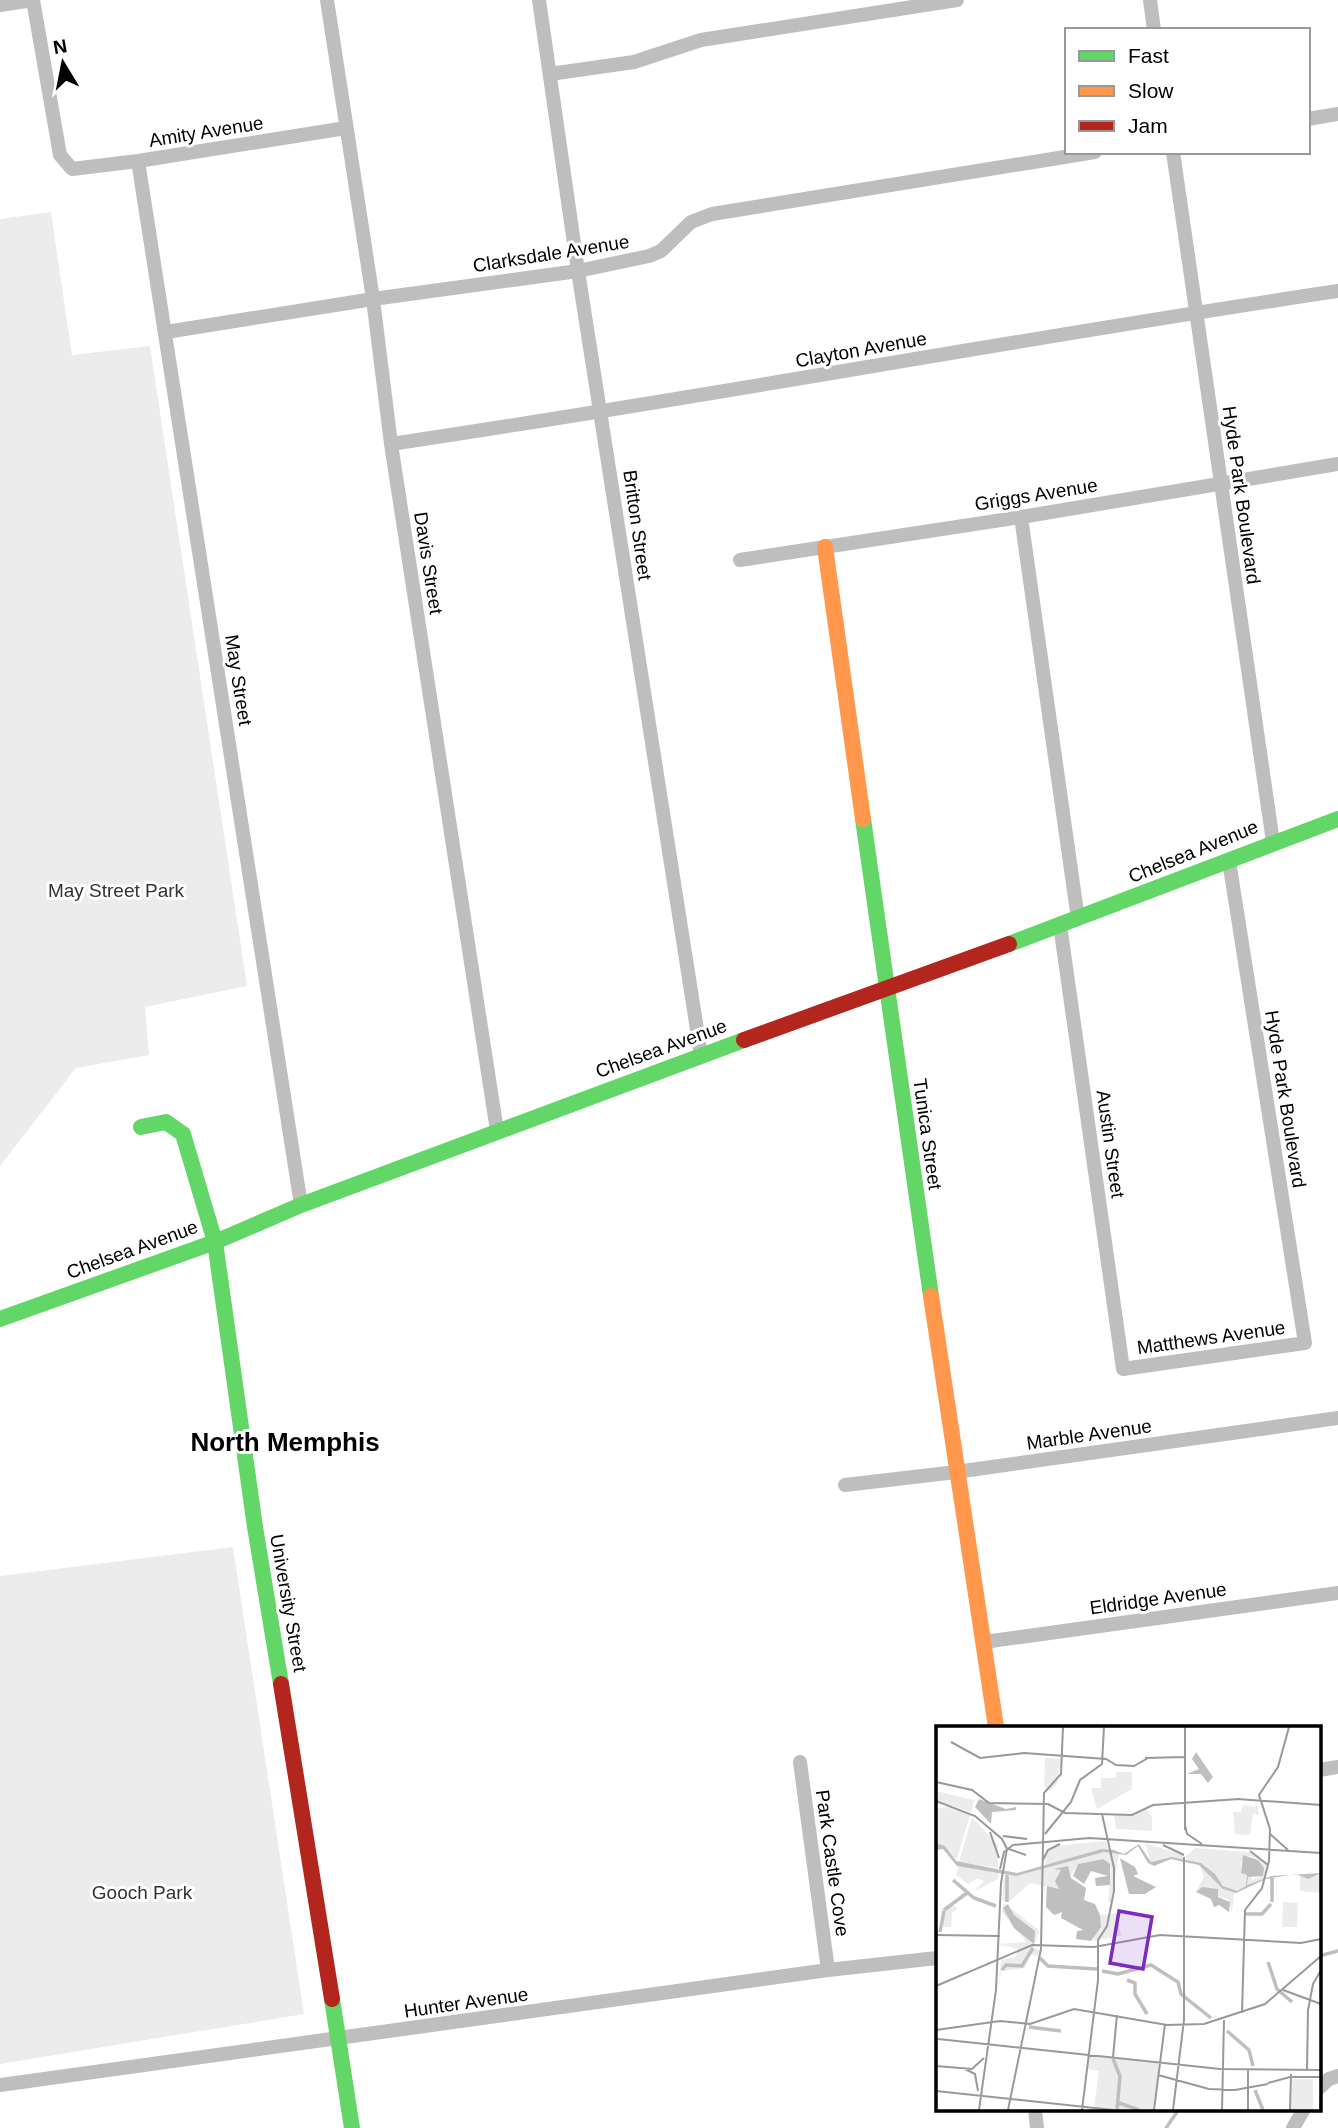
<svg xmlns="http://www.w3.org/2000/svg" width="1338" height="2128" viewBox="0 0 1338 2128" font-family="Arial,sans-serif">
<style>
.green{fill:#ececec}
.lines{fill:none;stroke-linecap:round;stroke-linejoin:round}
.stream{stroke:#bfbfbf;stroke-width:3.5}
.street{stroke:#bebebe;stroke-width:14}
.fast{stroke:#63d668;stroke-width:16}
.slow{stroke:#ff974d;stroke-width:16}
.jam{stroke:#b3261e;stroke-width:16}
.labels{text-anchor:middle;stroke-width:6;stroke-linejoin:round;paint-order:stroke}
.street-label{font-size:19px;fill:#000;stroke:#fff}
.park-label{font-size:19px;fill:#333;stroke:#fff}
.district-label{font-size:26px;font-weight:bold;fill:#000;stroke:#fff}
.inset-river{fill:none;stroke:#bfbfbf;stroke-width:3.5}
.inset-road{fill:none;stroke:#999;stroke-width:2}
.view{fill:#7b2cbf;fill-opacity:0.15;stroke:#7b2cbf;stroke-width:3.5}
.inset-edge{fill:none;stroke:#000;stroke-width:3.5}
</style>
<rect width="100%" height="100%" fill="#fff"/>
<path class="green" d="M 51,212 L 72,355 L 150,346 L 247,986 L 145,1007 L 149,1055 L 76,1068 L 0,1166 L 0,219 Z
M 233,1547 L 304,2014 L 0,2064 L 0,1576 Z"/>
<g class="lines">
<path class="stream" d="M 1319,1956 L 1338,1951
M 1166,2128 L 1179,2109"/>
<path class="street" d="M 33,0 L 60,155 L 72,169 L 138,161 L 346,128
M 327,0 L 373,299 L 391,444 L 497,1131
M 539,0 L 578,271 L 701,1055
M 1150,0 L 1154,30
M 0,5 L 33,0
M 550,74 L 634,62 L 701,40 L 957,0
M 1308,119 L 1338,114
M 1173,152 L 1273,842
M 138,161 L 301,1205
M 166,332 L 373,299 L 578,271 L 649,256 L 661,251 L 691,222 L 712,214 L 1095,152
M 391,444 C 707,397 1022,338 1338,291
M 1021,517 L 1078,919
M 740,560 L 1021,517 L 1338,464
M 1060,925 L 1123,1369 L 1305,1343 L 1229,861
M 845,1485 L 956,1472 L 1338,1418
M 984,1642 L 1338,1593
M 800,1762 L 828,1970
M 1319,1770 L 1338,1767
M 0,2085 L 828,1970 L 937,1958
M 1319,2088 L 1329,2079 L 1338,2076
M 1035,2109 L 1037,2128
M 1293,2128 L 1304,2109"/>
<path class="fast" d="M 863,819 L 931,1296
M 1009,944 L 1338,819
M 141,1127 L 166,1122 L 183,1134 L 215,1242 L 255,1527 L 281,1684
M 0,1319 L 215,1242 L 301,1205 L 744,1040
M 332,1999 L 352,2128"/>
<path class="slow" d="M 825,547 L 863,819
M 931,1296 L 996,1727"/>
<path class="jam" d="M 744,1040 L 1009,944
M 281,1684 L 332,1999"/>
</g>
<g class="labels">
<g class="street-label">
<text transform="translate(206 131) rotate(-9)" y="7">Amity Avenue</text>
<text transform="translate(551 253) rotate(-9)" y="7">Clarksdale Avenue</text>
<text transform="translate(861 349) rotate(-10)" y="7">Clayton Avenue</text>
<text transform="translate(1036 494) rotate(-9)" y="7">Griggs Avenue</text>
<text transform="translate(1242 495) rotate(82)" y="7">Hyde Park Boulevard</text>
<text transform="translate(638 525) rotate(82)" y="7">Britton Street</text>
<text transform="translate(429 563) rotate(81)" y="7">Davis Street</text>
<text transform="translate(239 680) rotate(81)" y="7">May Street</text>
<text transform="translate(1193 851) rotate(-22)" y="7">Chelsea Avenue</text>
<text transform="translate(661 1048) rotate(-20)" y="7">Chelsea Avenue</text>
<text transform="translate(1286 1099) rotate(81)" y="7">Hyde Park Boulevard</text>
<text transform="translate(928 1134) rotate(82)" y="7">Tunica Street</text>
<text transform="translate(1111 1144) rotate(82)" y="7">Austin Street</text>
<text transform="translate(132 1249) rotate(-20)" y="7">Chelsea Avenue</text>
<text transform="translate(1211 1337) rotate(-8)" y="7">Matthews Avenue</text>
<text transform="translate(1089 1434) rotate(-8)" y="7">Marble Avenue</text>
<text transform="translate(1158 1598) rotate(-8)" y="7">Eldridge Avenue</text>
<text transform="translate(289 1603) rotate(80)" y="7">University Street</text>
<text transform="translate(833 1863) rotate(82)" y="7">Park Castle Cove</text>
<text transform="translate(466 2002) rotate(-8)" y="7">Hunter Avenue</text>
</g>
<g class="park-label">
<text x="116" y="897">May Street Park</text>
<text x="142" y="1899">Gooch Park</text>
</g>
<g class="district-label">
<text x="285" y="1451">North Memphis</text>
</g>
</g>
<g transform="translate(936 1726)">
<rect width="385" height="385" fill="#fff"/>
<path d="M 109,32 L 125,33 L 121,58 L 114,66 L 108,60 ZM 180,46 L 196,46 L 196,63 L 161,83 L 155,62 L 165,62 L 165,52 L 180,52 ZM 0,65 L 38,74 L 35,86 L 0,74 ZM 320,75 L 323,89 L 317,87 L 314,109 L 299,108 L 297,86 L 305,86 L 307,79 L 319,81 ZM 10,81 L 34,89 L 20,135 L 9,120 L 0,117 L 0,83 ZM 210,83 L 216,91 L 216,105 L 180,103 L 178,89 L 197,90 ZM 36,91 L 62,119 L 62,142 L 23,136 ZM 170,115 L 172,123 L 109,140 L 110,126 L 119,120 ZM 209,117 L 247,129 L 247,136 L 232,131 L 215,136 ZM 259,122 L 313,126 L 331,138 L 328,152 L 302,165 L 291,163 L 269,139 L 250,137 L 250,130 ZM 313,130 L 322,133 L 328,148 L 317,154 L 312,147 L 305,147 L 305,135 ZM 168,126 L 183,128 L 175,176 L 172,176 L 175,144 L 166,133 L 142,138 L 135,149 L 126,142 L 121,151 L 123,164 L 94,157 L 74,175 L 67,175 L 67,155 L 73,150 ZM 23,139 L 63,145 L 62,153 L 39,165 L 48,155 L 42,152 L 32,158 L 20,149 ZM 250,139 L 267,141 L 287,163 L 298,166 L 296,187 L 293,174 L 282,170 L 276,161 L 260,166 L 268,150 L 264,141 ZM 385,147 L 385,167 L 364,165 L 364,150 ZM 347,176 L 362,177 L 361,201 L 346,201 ZM 68,177 L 103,204 L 98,222 L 104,224 L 102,231 L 94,228 L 89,242 L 65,245 L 63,258 L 65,234 L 80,231 L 82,223 L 62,218 L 90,216 L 66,186 ZM 15,178 L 22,182 L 16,187 L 15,201 L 5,201 L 6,183 ZM 181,187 L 185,210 L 157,215 L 164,189 ZM 154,328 L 223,337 L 217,384 L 158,382 L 163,345 L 152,343 ZM 356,353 L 377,353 L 377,384 L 384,384 L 355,384 Z" fill="#ececec" fill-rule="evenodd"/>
<path d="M 260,26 L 277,51 L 272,57 L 265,48 L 251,48 L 263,43 L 256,33 ZM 43,73 L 70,83 L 80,81 L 80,84 L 56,86 L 55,98 L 39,81 ZM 0,117 L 9,120 L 20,135 L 81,147 L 166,123 L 178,124 L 188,128 L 203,118 L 215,136 L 235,131 L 265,137 L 279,148 L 287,160 L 301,165 L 310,160 L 311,149 L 305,147 L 307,129 L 322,134 L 328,142 L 327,150 L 312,151 L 311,159 L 335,150 L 385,147 L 372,153 L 360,148 L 330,153 L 300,167 L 287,163 L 263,139 L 235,133 L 218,140 L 212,137 L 202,120 L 190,129 L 168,126 L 80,150 L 21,140 L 7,123 L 0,124 ZM 184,132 L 199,141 L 202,148 L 197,150 L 220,161 L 209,168 L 193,168 ZM 167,133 L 174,138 L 174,159 L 160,160 L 159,152 L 172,150 L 155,145 L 148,158 L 137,150 L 142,138 ZM 132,140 L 135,152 L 150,162 L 148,174 L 159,178 L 164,189 L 165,201 L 155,215 L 140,213 L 141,205 L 147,204 L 125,192 L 126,186 L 118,189 L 110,181 L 111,160 L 123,163 L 119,155 L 125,144 L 118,143 ZM 266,161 L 282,163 L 282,171 L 294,176 L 293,186 L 283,179 L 278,181 L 275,173 L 260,166 ZM 72,178 L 78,189 L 99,205 L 98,218 L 78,202 L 67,182 Z" fill="#bfbfbf"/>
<path class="inset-river" d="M 336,152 L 336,176M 17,154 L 38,172 L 60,180M 71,176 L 71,149M 8,184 L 31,167M 309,188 L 326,188 L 335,178M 4,206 L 8,185M 104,232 L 112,240 L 161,243M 332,236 L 341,263 L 356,276M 66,244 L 70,239 L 86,240 L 97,222M 166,245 L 182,248 L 215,239 L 242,256 L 245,268 L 275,292M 191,254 L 199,257 L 199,268 L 211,288M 93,301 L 125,305M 291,305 L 313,324 L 317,340M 177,333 L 184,350 L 181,384M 319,364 L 327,384M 183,377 L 203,384"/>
<path class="inset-road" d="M 15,16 L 44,32 L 88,27 L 170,33 L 180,39 L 198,40 L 212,32M 209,32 L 249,31M 0,56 L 36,64 L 53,77 L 112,78 L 129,87 L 196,89 L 217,79 L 303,73M 301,73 L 385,79M 0,75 L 39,90 L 66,113 L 71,123 L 65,157 L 60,264 L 43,384M 385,93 L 385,132M 249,99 L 251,108 L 266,118M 249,104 L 249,1M 54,106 L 63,132M 109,108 L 135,76 L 144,54 L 166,38 L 168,1M 334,108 L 352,124M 67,110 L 91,113M 227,119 L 248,129M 70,122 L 90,129M 314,125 L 332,139M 107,134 L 112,124 L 124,118M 64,143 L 68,126 L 77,119 L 153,112 L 385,127M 0,209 L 64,210M 0,260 L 96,219 L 158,221 L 224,209 L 365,217 L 385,213M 347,264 L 385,278M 306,287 L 309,184 L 326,162 L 333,135 L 334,103 L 323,69 L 342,41 L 353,1M 0,304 L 64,295 L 94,298 L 138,283 L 231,299 L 268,298 L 329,278 L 385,230M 2,313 L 284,343 L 385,344M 177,331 L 181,289M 0,340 L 36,343 L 48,332M 29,343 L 39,348 L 42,365M 371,344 L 372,284 L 377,258 L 385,244M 222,349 L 273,363 L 299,364 L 332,358M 332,357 L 354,351 L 385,351M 0,365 L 177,384M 72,384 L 105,223 L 108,67 L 125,48 L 127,1M 146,384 L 162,254 L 162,214 L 171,200 L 178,165 L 178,142 L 166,88M 218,384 L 229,298M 237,384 L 248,294 L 248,131M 286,384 L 288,294M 312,384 L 312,344M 354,384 L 355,348M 384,384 L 385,362"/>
<path class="view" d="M 183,185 L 216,191 L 207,243 L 174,237 Z"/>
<rect width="385" height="385" class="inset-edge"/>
</g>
<rect x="1065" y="28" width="245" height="126" fill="#ffffff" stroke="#999999" stroke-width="2"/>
<rect x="1079" y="51" width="35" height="10" fill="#63d668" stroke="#999999" stroke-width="2"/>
<text x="1128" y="63" font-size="21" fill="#000000">Fast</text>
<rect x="1079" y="86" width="35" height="10" fill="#ff974d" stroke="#999999" stroke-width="2"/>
<text x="1128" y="98" font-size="21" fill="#000000">Slow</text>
<rect x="1079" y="121" width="35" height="10" fill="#b3261e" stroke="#999999" stroke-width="2"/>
<text x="1128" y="133" font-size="21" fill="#000000">Jam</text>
<g transform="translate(63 63) rotate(350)" stroke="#ffffff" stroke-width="5" paint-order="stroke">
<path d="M0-5L12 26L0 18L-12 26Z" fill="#000000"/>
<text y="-10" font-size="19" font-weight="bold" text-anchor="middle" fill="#000000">N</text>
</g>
</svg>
